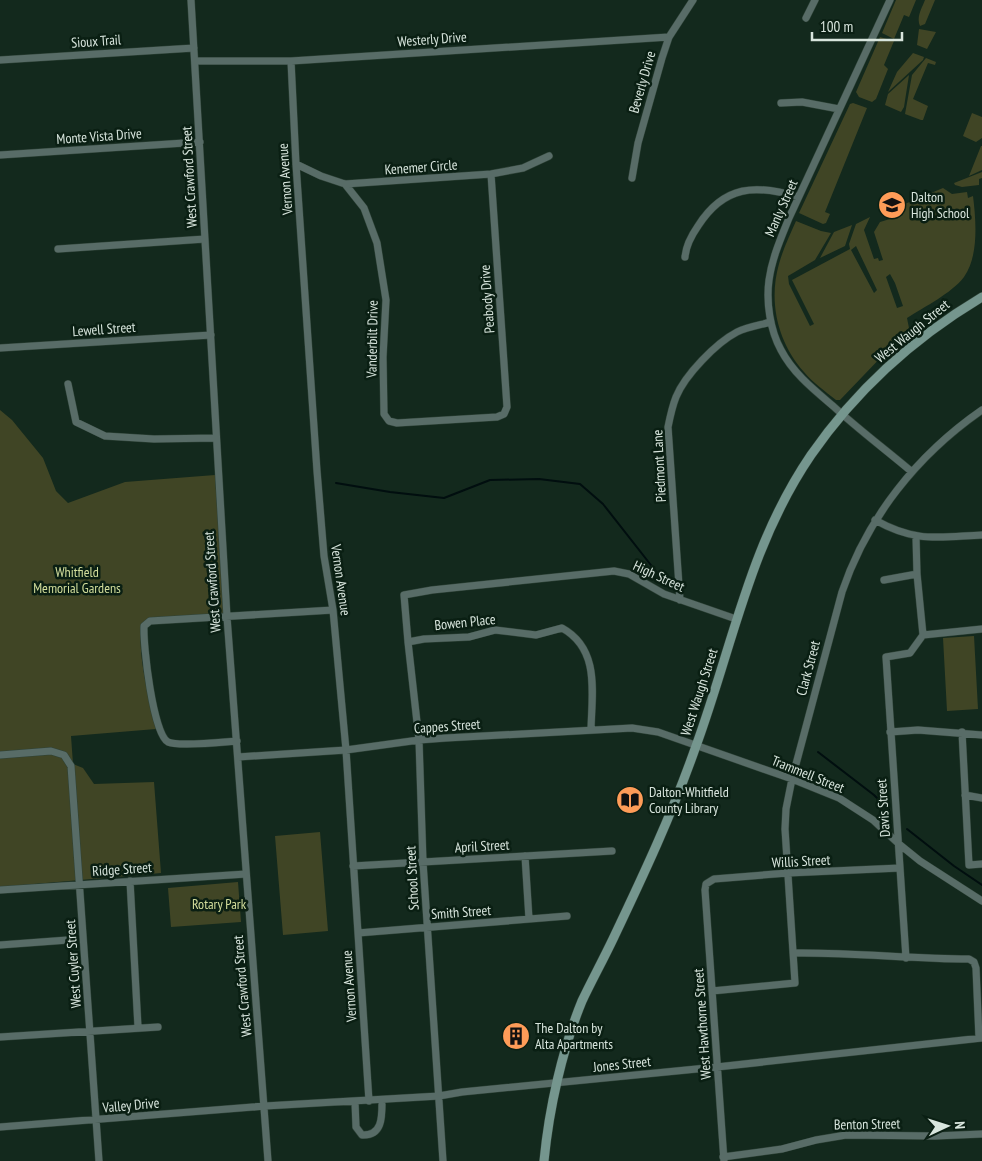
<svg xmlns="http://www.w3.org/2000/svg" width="982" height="1161" viewBox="0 0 982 1161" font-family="'PT Sans Narrow',sans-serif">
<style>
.green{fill:#404525;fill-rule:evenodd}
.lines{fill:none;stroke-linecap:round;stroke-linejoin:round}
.stream{stroke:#010e0f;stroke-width:2}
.street-casing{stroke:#2f4338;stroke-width:8}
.secondary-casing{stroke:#2f4338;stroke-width:10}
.street{stroke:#586c67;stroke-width:7}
.secondary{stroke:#75968e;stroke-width:9}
.labels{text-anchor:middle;stroke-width:5;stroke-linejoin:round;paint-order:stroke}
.street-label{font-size:14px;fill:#d8e5dd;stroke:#0a1f13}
.poi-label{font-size:14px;fill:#d8e5dd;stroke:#0a1f13;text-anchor:start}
.park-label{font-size:14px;fill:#d3de9c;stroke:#0a1f13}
</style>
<rect width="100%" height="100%" fill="#13291d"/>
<path class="green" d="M 896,0 L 916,0 L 909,17 L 904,15 L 894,39 L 882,33 Z
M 925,0 L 935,0 L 925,24 L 920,26 C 916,17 922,8 925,0 Z
M 919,29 L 936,32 L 927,49 L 917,45 Z
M 880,37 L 894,41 L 884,65 L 888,69 L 876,99 L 872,102 L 859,97 L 856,92 Z
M 913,53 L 924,57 L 923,60 L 888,92 L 897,72 Z
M 926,58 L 936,62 L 935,65 L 928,63 L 913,99 L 928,106 L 923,120 L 921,120 L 905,114 L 912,75 Z
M 909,75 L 904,107 L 901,112 L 885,105 L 888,94 Z
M 853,103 L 867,108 L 825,212 L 830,214 L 826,223 L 823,224 L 799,213 L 850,104 Z
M 972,113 L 982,117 L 982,138 L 976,142 L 963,136 Z
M 981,146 L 982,146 L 982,170 L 969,176 Z
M 982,172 L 982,178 L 979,179 L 979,185 L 962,187 L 955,185 L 954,183 Z
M 943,188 L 952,194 L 967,192 L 968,198 L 973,196 C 976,220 979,256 964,277 C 952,293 924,307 907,318 L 909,328 L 840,400 L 836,400 C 825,391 813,383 804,372 C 778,343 768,302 779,264 C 783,249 790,235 796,221 L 821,231 L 831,233 L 815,260 L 788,276 L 789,284 L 810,326 L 814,324 L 792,280 L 850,249 L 849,244 L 856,224 L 870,217 L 864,230 L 874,259 L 878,258 L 879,261 L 883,260 L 874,232 L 880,222 L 903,215 L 900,206 ZM 856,246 L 877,290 L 874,293 L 851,250 ZM 890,274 L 895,283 L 903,306 L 897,308 L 886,277 Z
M 852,225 L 845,246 L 820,258 L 834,232 Z
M 0,410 L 12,420 L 43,458 L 56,491 L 68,503 L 125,482 L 215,475 L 224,613 L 155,618 L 143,623 C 135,649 150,700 156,729 L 71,736 L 73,764 L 83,768 L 94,784 L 154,782 L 161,873 L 0,887 Z
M 974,636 L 978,709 L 947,711 L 943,638 Z
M 320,832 L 328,931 L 283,935 L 275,836 Z
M 238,882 L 241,922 L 171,927 L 168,888 Z"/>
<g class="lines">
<path class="stream" d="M 336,483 L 390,492 L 444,498 L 490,480 L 539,479 L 580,484 L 603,504 L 665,583
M 818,752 L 874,795 L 889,810
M 907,829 L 954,866 L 982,885"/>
<g class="street-casing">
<path id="street" d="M 191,0 L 227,617 L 268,1161
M 890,0 L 789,218 C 781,238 772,258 769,280 C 766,302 770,330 781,350 C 793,373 813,389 833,406 C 858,429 886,450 912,472
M 806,18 L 815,0
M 0,60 L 194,48
M 195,61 L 291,61 L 669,37
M 291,61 L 296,164 L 317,471 L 324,556 L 333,610 L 346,750 L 369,1101
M 781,103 L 802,102 L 839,109
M 0,155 L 200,142
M 296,164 L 321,176 L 345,184 L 491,174 L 523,168 L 549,156
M 632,178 L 638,143 L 662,58 L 669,37 L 693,0
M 345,184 L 364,208 L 377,243 L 386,300 L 383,357 L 384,414 L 389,421 L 397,423 L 497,417 L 504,414 L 507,407 L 491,174
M 58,249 L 205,239
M 685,257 C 686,245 691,236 698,226 C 724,185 756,184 798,197
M 0,348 L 211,335
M 68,384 L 76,422 L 105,436 L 154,439 L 216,438
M 875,520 C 916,543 938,537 982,535
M 916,537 L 917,574 L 923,635
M 884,580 L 917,574
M 680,600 L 668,427 C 670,417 672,407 676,397 C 685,375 716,343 737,332 C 747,327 760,325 771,322
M 408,642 L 424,639 L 469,637 L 495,630 L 536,635 L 562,628 C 600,649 592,692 591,729
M 890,732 L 918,730 L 982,735
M 962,732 L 969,865 L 982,864
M 237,741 C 223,742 178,747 168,742 C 153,734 143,645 144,626 L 150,621 L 333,610
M 0,755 L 51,751 L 64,755 L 71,766 L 99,1161
M 238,757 L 346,750 L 419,740 L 446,738 L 632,728 L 658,732 L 792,779 L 839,798 L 873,820 L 899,844 L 920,861 L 982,901
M 965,795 L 982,798
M 525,856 L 529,919
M 353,866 L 612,851
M 130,881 L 138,1027
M 0,890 L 246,874
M 358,933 L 567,916
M 0,945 L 68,940
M 793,953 C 852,952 910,959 969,959 L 974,962 L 976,968 L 979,1038
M 906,958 L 886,657 L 910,653 L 923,635 L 982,629
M 712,991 L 795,983 L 785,829 L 786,809 L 792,779 L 842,592 C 867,518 917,455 982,410
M 0,1037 L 158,1027
M 355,1102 L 356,1127 L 362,1135 C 383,1136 382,1116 382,1100
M 0,1127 L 265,1106 L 439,1096 L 462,1092 L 717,1067 L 982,1038
M 723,1157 L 782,1149 L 816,1140 L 846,1135 L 935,1136 L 982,1134
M 443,1161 L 423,862 L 419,740 L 408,642 L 404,595 L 432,590 L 614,571 L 629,574 L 664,594 L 736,619
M 724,1161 L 705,890 L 706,884 L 714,879 L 788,873 L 900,868"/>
</g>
<g class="secondary-casing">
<path id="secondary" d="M 544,1161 C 549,1109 562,1050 582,1001 C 592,980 603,960 613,939 C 643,876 673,812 696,746 C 733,645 749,546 811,455 C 856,390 915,337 982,297"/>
</g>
<use href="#street" class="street"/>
<use href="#secondary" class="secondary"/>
</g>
<defs>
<g id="school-disc" transform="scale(1.4375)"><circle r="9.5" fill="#fe9c58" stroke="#0a1f13"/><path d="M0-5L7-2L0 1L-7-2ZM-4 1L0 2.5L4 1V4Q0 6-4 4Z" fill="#111"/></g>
<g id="library-disc" transform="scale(1.4375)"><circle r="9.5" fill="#fe9c58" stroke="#0a1f13"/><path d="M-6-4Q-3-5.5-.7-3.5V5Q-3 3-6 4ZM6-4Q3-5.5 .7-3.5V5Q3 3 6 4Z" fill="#111"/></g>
<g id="building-disc" transform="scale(1.4375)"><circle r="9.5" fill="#fe9c58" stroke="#0a1f13"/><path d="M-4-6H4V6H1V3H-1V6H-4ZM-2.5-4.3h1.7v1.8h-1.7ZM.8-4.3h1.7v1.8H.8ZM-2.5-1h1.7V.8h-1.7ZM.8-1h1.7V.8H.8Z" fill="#111"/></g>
</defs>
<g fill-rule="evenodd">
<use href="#school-disc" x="892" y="205"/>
<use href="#library-disc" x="630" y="800"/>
<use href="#building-disc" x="516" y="1036"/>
</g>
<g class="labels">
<g class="street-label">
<text transform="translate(432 39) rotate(-4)" y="5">Westerly Drive</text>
<text transform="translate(96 41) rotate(-4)" y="5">Sioux Trail</text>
<text transform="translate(642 82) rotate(-74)" y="5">Beverly Drive</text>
<text transform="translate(99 136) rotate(-4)" y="5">Monte Vista Drive</text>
<text transform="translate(421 167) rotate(-4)" y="5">Kenemer Circle</text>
<text transform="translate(189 177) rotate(-93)" y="5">West Crawford Street</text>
<text transform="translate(285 179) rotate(-94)" y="5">Vernon Avenue</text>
<text transform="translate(781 208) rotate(-66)" y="5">Manly Street</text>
<text transform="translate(487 299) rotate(-94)" y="5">Peabody Drive</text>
<text transform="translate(104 329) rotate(-4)" y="5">Lewell Street</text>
<text transform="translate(912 331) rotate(-39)" y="5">West Waugh Street</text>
<text transform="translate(372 339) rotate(-89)" y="5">Vanderbilt Drive</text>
<text transform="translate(659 466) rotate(-93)" y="5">Piedmont Lane</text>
<text transform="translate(659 576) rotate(25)" y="5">High Street</text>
<text transform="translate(341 580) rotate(82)" y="5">Vernon Avenue</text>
<text transform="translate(212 582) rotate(-94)" y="5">West Crawford Street</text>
<text transform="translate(465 622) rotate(-6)" y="5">Bowen Place</text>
<text transform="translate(808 668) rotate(-75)" y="5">Clark Street</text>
<text transform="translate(699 692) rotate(-72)" y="5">West Waugh Street</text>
<text transform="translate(447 726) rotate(-4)" y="5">Cappes Street</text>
<text transform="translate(808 774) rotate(22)" y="5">Trammell Street</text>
<text transform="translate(883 808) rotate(-94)" y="5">Davis Street</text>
<text transform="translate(482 846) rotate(-3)" y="5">April Street</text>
<text transform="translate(801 861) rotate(-3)" y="5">Willis Street</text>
<text transform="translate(122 869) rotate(-4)" y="5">Ridge Street</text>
<text transform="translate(412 878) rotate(-93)" y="5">School Street</text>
<text transform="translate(461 912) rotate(-4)" y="5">Smith Street</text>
<text transform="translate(73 964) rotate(-94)" y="5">West Cuyler Street</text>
<text transform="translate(242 986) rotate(-95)" y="5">West Crawford Street</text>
<text transform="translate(349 986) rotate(-94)" y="5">Vernon Avenue</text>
<text transform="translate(702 1024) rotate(-94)" y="5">West Hawthorne Street</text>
<text transform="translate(622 1064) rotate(-6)" y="5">Jones Street</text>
<text transform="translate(131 1105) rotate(-5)" y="5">Valley Drive</text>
<text transform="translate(867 1124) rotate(-1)" y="5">Benton Street</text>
</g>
<g class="poi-label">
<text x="911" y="202">Dalton<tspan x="911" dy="16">High School</tspan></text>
<text x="649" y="797">Dalton-Whitfield<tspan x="649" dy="16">County Library</tspan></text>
<text x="535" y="1033">The Dalton by<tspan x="535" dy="16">Alta Apartments</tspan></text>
</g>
<g class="park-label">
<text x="77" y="577">Whitfield<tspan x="77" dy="16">Memorial Gardens</tspan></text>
<text x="219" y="909">Rotary Park</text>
</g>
</g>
<g transform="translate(947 1126) rotate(86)" stroke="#0a1f13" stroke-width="4" paint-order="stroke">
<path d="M0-4L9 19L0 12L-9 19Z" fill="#d8e5dd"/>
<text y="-8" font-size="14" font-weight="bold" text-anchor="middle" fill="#d8e5dd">N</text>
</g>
<path d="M812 32v8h90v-8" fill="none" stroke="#d8e5dd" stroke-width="2.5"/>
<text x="820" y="32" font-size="15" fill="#d8e5dd" stroke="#0a1f13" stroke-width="4" paint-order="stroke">100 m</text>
</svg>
